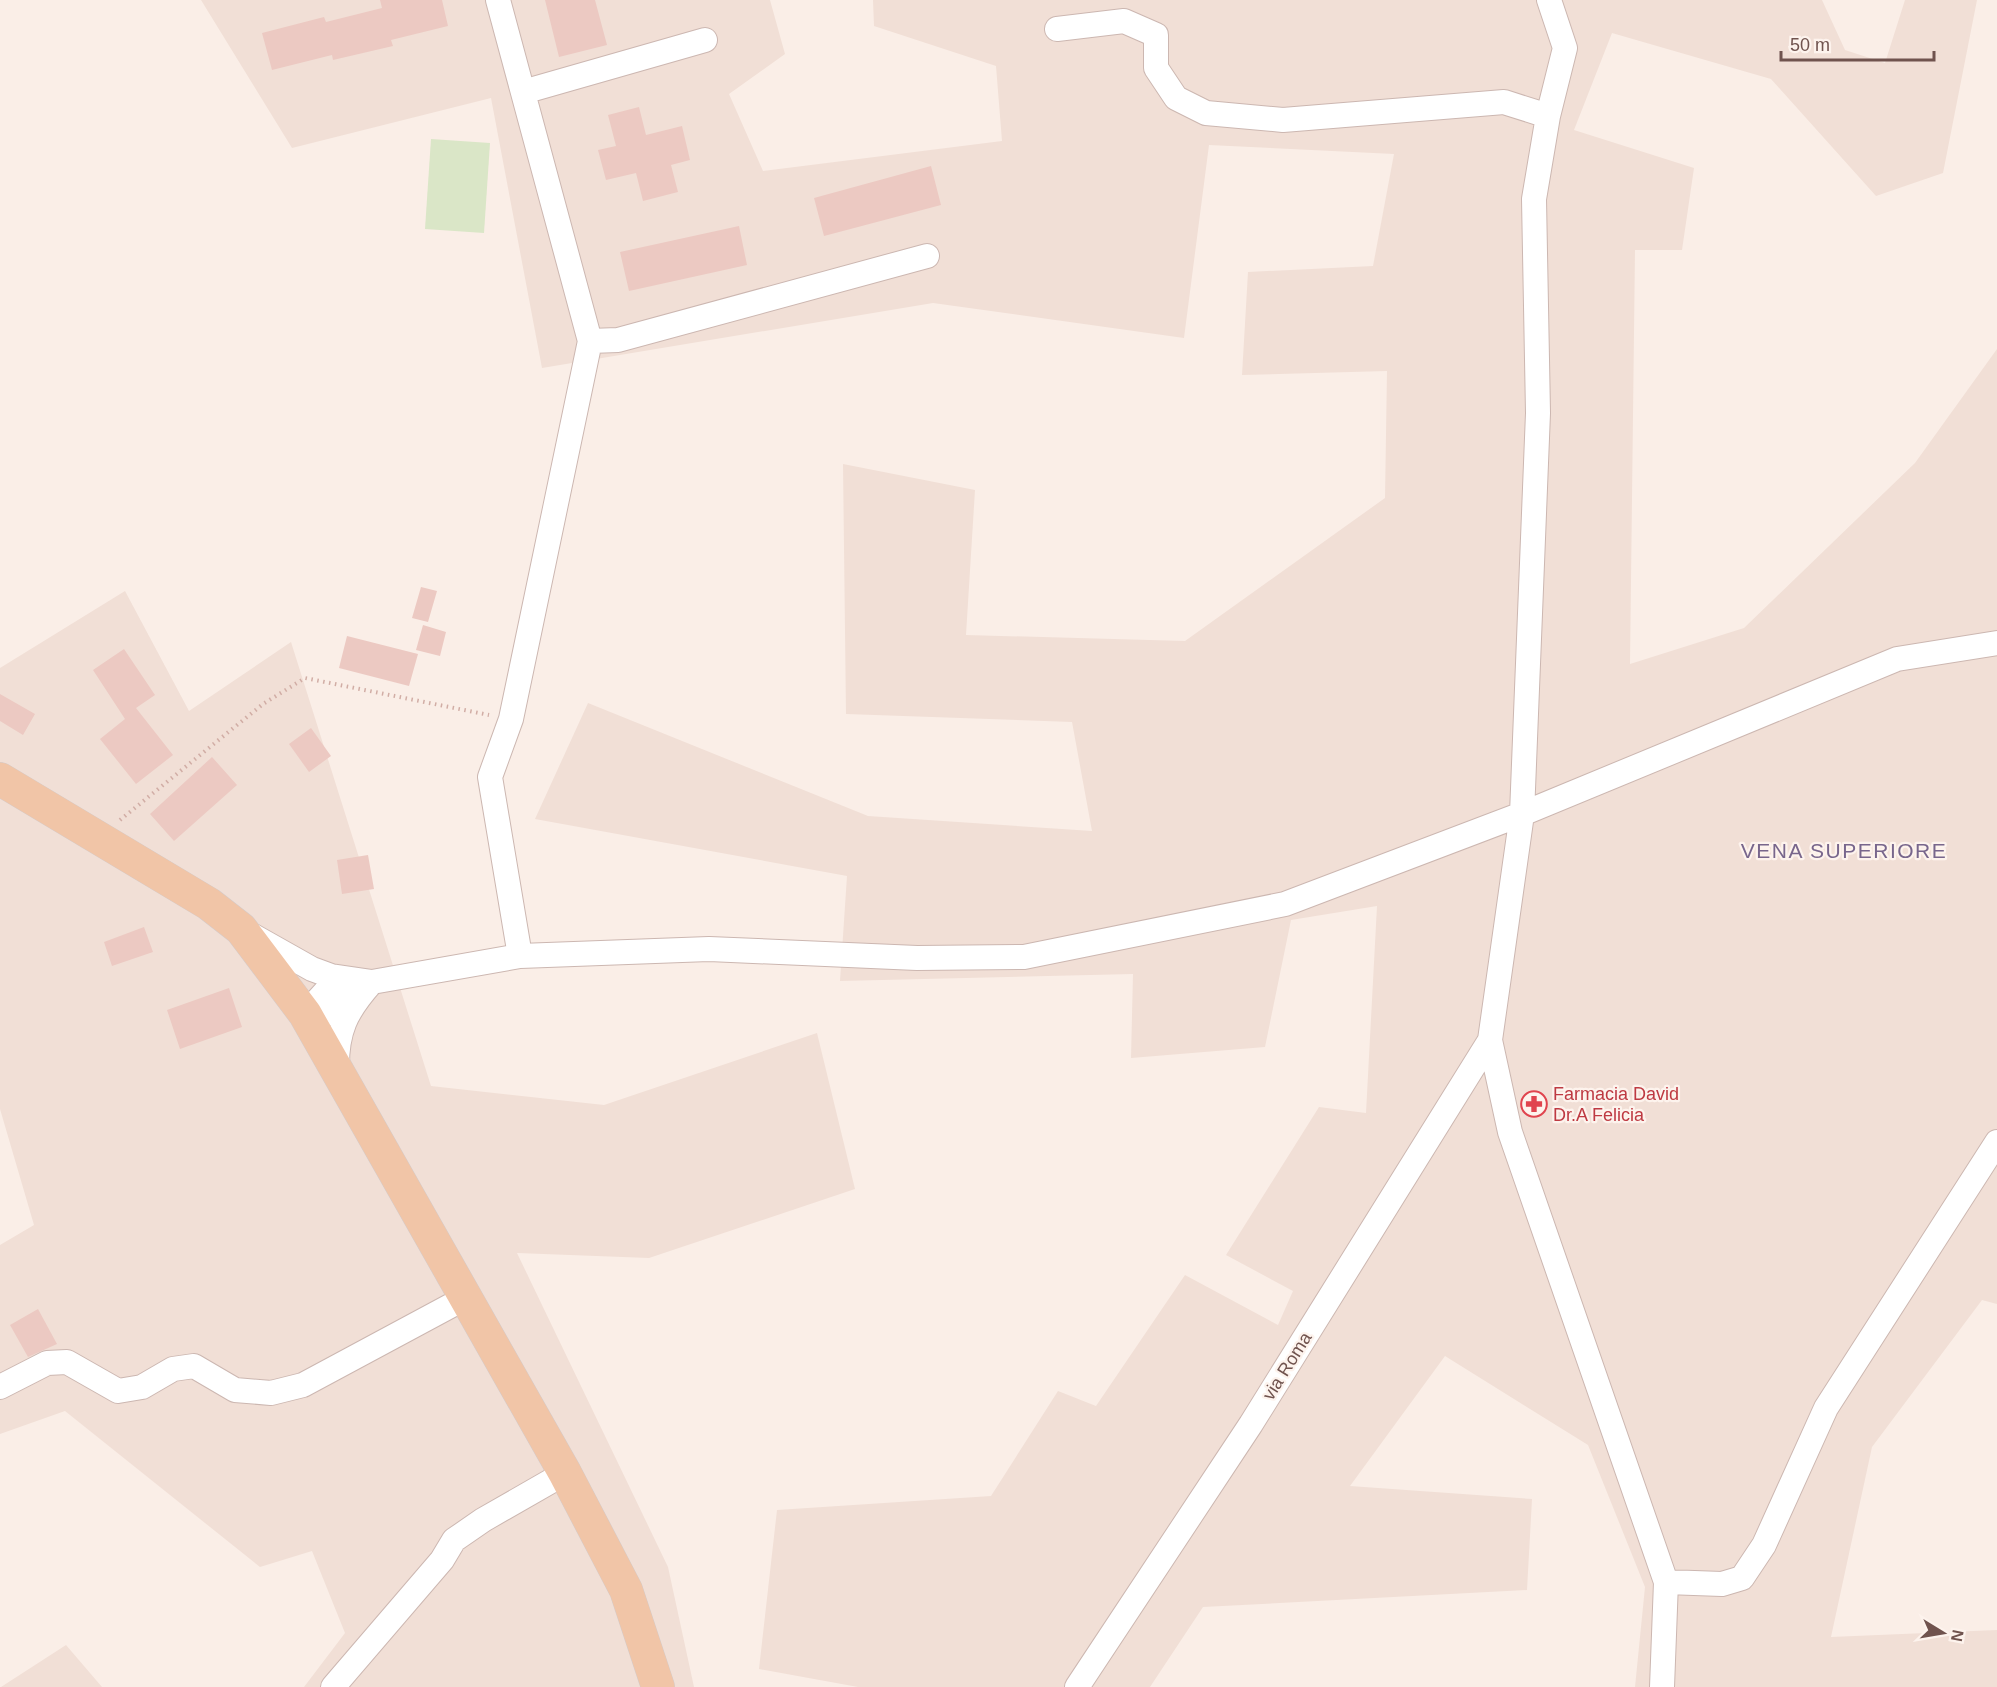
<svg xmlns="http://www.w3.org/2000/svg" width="1997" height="1687" viewBox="0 0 1997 1687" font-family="Helvetica,sans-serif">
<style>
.residential{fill:#f1dfd6}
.green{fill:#dae6c7}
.building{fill:#ecc9c2}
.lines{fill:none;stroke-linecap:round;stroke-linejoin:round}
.street-casing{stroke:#ccb7b1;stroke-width:26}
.primary-casing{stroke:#d4cbca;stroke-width:34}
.path{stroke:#d1ada5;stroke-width:4;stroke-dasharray:1.5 4.5;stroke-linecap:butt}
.street{stroke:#fff;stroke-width:24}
.primary{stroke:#f1c5a7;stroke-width:33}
.labels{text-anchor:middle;stroke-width:4.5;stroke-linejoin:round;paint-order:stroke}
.health-label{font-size:18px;fill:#be3a42;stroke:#fdf3ed;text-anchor:start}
.street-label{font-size:18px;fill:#70534e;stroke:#fdf3ed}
.quarter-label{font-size:21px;letter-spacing:1.5px;fill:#78668c;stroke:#fdf3ed}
</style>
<rect width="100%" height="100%" fill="#faeee7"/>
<path class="residential" d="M 201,0 L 770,0 L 785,54 L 729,94 L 763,171 L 1002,141 L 996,66 L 874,26 L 873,0 L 1822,0 L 1845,50 L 1885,63 L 1905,0 L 1977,0 L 1943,173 L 1876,196 L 1771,79 L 1612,33 L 1574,130 L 1694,168 L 1682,250 L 1635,250 L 1630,664 L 1744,628 L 1915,463 L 1997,349 L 1997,1304 L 1982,1300 L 1872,1447 L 1831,1637 L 1997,1630 L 1997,1687 L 1635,1687 L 1645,1587 L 1588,1445 L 1445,1356 L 1350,1486 L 1532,1499 L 1527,1590 L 1203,1607 L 1150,1687 L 858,1687 L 759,1669 L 777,1510 L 991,1496 L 1058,1391 L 1096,1406 L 1185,1275 L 1278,1325 L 1293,1291 L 1226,1255 L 1319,1107 L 1366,1113 L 1377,906 L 1291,920 L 1265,1047 L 1131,1058 L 1133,974 L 840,981 L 847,876 L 535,819 L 588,703 L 868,816 L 1092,831 L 1072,722 L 846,714 L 843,464 L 975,490 L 966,635 L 1185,641 L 1385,498 L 1387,371 L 1242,375 L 1248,272 L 1373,266 L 1394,154 L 1209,145 L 1184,338 L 933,303 L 542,368 L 491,98 L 292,148 Z
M 125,591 L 189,711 L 291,642 L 431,1086 L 604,1105 L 817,1033 L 855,1189 L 649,1258 L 517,1253 L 668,1567 L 694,1687 L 304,1687 L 345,1633 L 312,1551 L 260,1567 L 65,1411 L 0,1434 L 0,1245 L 34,1225 L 0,1109 L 0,668 Z
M 66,1645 L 102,1687 L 1,1687 Z"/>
<path class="green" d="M 431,139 L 490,143 L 484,233 L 425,229 Z"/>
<path class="building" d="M 380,0 L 442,0 L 448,26 L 391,40 L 393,46 L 333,60 L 332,55 L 272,70 L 262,33 L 324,17 L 326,22 L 382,8 Z
M 545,0 L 595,0 L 607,45 L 559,57 Z
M 639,107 L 646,135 L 682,126 L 690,160 L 671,165 L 678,192 L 643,201 L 636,173 L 606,180 L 598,150 L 616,146 L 608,115 Z
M 931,166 L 941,205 L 824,236 L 814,198 Z
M 739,226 L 747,265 L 629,291 L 620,252 Z
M 421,587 L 437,591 L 428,622 L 412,618 Z
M 423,625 L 446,632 L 440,656 L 416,650 Z
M 347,636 L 418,654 L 409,686 L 339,668 Z
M 124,649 L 155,695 L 136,708 L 173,755 L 136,784 L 100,739 L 125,719 L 93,670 Z
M 0,694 L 35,714 L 23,735 L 0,721 Z
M 311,728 L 331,756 L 309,772 L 289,744 Z
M 212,757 L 237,785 L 174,841 L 150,814 Z
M 368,855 L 374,889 L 342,894 L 337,860 Z
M 144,927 L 153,952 L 112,966 L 104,942 Z
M 229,988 L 242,1027 L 180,1049 L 167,1010 Z
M 38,1309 L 57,1344 L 28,1357 L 10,1325 Z"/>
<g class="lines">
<g class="street-casing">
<path id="street" d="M 498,0 L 590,341 L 511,719 L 490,777 L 520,956
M 1549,0 L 1565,48 L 1548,116 L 1534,199 L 1538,413 L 1522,814 L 1490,1040 L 1510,1132 L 1666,1582 L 1662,1687
M 1057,29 L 1124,21 L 1156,35 L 1156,68 L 1176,98 L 1206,113 L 1283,120 L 1504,102 L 1548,116
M 523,92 L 705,40
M 590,341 L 618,340 L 927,256
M 248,933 L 312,969 L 331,976 L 372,982 C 346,1011 336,1031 337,1071
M 351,980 L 326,991 L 305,1014 L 333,1013 L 358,996
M 372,982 L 520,956 L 709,949 L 917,958 L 1024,957 L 1285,904 L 1522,814 L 1897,659 L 1997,643
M 0,1387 L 47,1363 L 67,1362 L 118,1391 L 142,1387 L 173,1369 L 194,1366 L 235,1390 L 271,1393 L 303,1385 L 465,1298
M 1666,1582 L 1722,1584 L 1742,1578 L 1764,1545 L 1826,1408 L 1997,1142
M 333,1687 L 442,1560 L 454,1540 L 483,1520 L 565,1473
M 1077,1687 L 1251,1424 L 1490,1040"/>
</g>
<g class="primary-casing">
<path id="primary" d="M 0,779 L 209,904 L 241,929 L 305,1014 L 565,1473 L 626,1590 L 658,1687"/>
</g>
<path class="path" d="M 120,820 L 263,704 L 305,678 L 489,715"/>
<use href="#street" class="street"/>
<use href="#primary" class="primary"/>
</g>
<defs>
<g id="pharmacy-ring" transform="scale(1.35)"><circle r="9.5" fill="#fdf3ed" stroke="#e0444e" stroke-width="1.5"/><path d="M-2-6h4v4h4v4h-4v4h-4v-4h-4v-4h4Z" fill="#e0444e"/></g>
</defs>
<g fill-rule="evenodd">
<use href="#pharmacy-ring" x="1534" y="1104"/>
</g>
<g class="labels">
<g class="health-label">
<text x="1553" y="1100">Farmacia David<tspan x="1553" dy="21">Dr.A Felicia</tspan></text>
</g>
<g class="street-label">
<text transform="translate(1287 1366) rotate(-58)" y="6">via Roma</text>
</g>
<g class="quarter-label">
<text x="1844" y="858">VENA SUPERIORE</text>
</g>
</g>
<g transform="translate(1943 1633) rotate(101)" stroke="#fdf3ed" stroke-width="4.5" paint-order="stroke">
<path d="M0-4.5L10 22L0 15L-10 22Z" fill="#70534e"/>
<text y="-9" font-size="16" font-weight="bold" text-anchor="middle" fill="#70534e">N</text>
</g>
<path d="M1781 51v9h153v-9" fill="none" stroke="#70534e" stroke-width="3"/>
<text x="1790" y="51" font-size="18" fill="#70534e" stroke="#fdf3ed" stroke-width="4.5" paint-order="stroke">50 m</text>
</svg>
